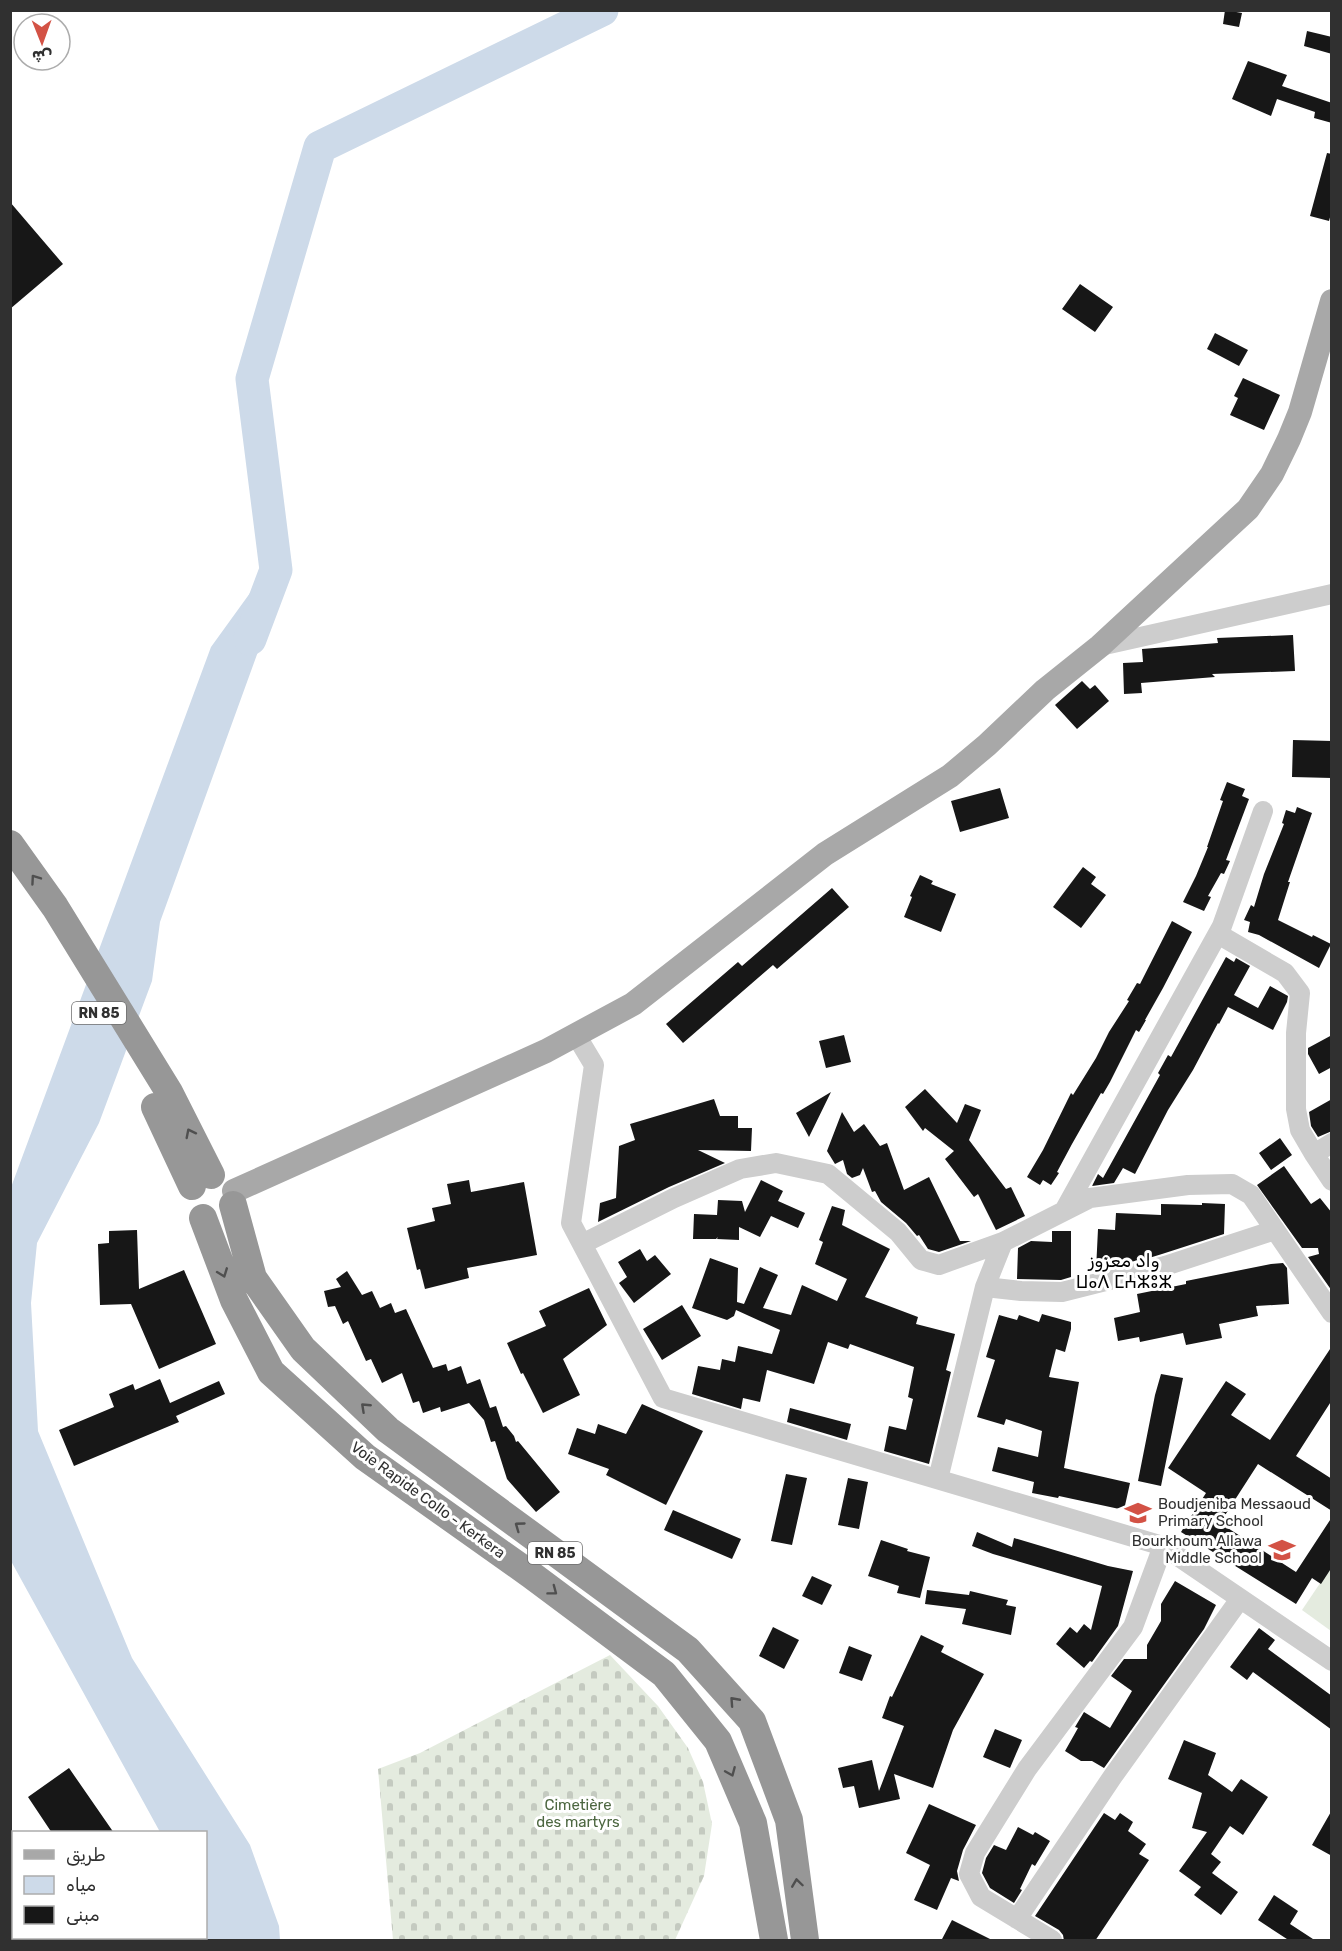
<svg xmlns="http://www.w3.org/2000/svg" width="1342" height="1951" viewBox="0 0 1342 1951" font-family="Rubik,'Noto Sans Arabic','Noto Sans Tifinagh',sans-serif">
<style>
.cemetery{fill:url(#cemetery-stones)}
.pitch{fill:#e4ebdf}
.water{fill:#cddae9}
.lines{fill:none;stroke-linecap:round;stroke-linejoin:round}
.river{stroke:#cddae9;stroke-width:33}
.building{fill:#171717}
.minor{stroke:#cdcdcd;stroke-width:20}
.major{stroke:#a8a8a8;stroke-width:24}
.highway{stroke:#979797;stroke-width:28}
.oneway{stroke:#4f4f4f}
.labels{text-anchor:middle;stroke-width:6;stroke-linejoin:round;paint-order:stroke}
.shield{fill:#fff;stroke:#6e6e6e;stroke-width:1.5}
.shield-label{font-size:14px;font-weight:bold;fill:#303030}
.street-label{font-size:15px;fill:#303030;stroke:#fff}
.poi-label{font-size:15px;fill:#303030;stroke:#fff;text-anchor:start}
.park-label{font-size:15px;fill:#4d6741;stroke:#fff}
.quarter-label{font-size:18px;fill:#000;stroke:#fff}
</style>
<defs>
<pattern id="cemetery-stones" width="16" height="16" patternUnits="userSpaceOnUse" patternTransform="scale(1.5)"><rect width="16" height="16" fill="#e4ebdf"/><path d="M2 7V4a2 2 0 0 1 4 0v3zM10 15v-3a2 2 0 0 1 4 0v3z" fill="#c4cac0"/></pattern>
</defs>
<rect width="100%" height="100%" fill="#fff"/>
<path class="cemetery" d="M 610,1655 L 658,1706 L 688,1748 L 703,1782 L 712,1824 L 704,1876 L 675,1940 L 393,1940 L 378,1769 L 420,1753 Z"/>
<path class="pitch" d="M 1331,1567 L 1331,1631 L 1302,1610 Z"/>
<path class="water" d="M 258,582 L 272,613 L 160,922 L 152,981 L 99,1123 L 37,1243 L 31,1303 L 38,1431 L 132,1658 L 250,1845 L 279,1926 L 280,1940 L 188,1940 L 188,1938 L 206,1938 L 206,1832 L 160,1832 L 11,1561 L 10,1190 L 211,647 Z"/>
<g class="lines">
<path class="river" d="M 250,639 L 276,570 L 252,379 L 320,147 L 602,10"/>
</g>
<path class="building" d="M 1225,10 L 1242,13 L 1239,27 L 1223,24 Z
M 1307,31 L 1332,37 L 1332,54 L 1304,46 Z
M 1248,61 L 1287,75 L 1282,86 L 1332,103 L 1332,123 L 1314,118 L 1315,112 L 1277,99 L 1271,116 L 1232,99 Z
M 1327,153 L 1332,154 L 1332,210 L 1329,221 L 1310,216 Z
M 10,202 L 63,264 L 10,309 Z
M 1080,284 L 1113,307 L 1095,332 L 1062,309 Z
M 1215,333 L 1248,350 L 1239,366 L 1207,349 Z
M 1243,378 L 1280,395 L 1264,430 L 1230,415 L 1238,398 L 1234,396 Z
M 1293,635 L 1295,671 L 1212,674 L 1215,677 L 1141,683 L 1142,693 L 1124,694 L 1123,663 L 1143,662 L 1142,649 L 1218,643 L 1217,638 Z
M 1082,681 L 1090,689 L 1095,685 L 1109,701 L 1077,729 L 1055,705 Z
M 1293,740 L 1332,741 L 1332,778 L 1292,777 Z
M 1227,782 L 1245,789 L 1242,796 L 1249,799 L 1226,860 L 1230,861 L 1224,874 L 1221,873 L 1208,896 L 1211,897 L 1204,911 L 1183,902 L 1196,876 L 1208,847 L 1207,847 L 1223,801 L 1220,800 Z
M 1000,788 L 1009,818 L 960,832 L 951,801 Z
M 1297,807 L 1312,813 L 1288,882 L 1290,882 L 1278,920 L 1312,937 L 1313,935 L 1331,944 L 1319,968 L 1259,935 L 1248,932 L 1250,922 L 1244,920 L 1251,905 L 1254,907 L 1264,874 L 1284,824 L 1282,823 L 1286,810 L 1295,813 Z
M 1083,867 L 1096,877 L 1091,884 L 1106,895 L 1081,928 L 1053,907 Z
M 920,875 L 933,881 L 931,884 L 956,894 L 941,932 L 904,917 L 912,897 L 910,896 Z
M 832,888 L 849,907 L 777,969 L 773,965 L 683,1043 L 666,1024 L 738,962 L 742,966 Z
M 1172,921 L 1192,932 L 1163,988 L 1145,1020 L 1146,1020 L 1139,1032 L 1136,1030 L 1110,1082 L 1103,1094 L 1101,1093 L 1072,1144 L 1057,1172 L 1059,1173 L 1051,1185 L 1043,1180 L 1040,1185 L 1027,1177 L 1043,1150 L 1071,1093 L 1073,1095 L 1096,1058 L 1109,1032 L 1129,1001 L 1127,1000 L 1137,983 L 1140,984 Z
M 1226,957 L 1234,962 L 1236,958 L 1250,966 L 1234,995 L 1258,1008 L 1270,986 L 1288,996 L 1287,1002 L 1273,1030 L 1228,1007 L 1219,1024 L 1218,1023 L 1193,1070 L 1168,1110 L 1135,1174 L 1123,1168 L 1114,1183 L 1092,1186 L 1098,1174 L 1103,1178 L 1160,1075 L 1158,1073 L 1168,1055 L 1171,1057 Z
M 844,1035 L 851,1062 L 826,1068 L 819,1041 Z
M 1332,1035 L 1332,1067 L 1319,1074 L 1308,1054 L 1308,1048 Z
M 925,1089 L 957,1123 L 965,1104 L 981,1110 L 969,1140 L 1006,1189 L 1011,1187 L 1025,1216 L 996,1230 L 978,1194 L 974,1197 L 945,1159 L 954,1151 L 925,1128 L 923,1131 L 905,1107 Z
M 831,1092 L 809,1137 L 796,1113 Z
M 714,1099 L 720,1116 L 738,1116 L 738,1128 L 752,1128 L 751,1151 L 698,1150 L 725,1163 L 669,1187 L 598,1222 L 600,1203 L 616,1198 L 619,1146 L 635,1140 L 630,1124 Z
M 1332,1099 L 1332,1131 L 1318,1137 L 1311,1126 L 1309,1112 Z
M 842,1112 L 854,1132 L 864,1124 L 880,1146 L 887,1143 L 904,1190 L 929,1177 L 960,1241 L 971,1241 L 939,1252 L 928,1249 L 919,1235 L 917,1236 L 906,1223 L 881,1202 L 875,1191 L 872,1192 L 863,1168 L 860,1175 L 852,1178 L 847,1174 L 843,1160 L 835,1164 L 827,1151 Z
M 1280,1138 L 1292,1155 L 1271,1170 L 1259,1153 Z
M 1284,1166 L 1311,1204 L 1320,1198 L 1332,1213 L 1332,1291 L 1308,1257 L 1319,1254 L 1318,1248 L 1302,1248 L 1257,1185 Z
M 469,1180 L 471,1192 L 524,1182 L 537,1255 L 467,1268 L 469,1278 L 425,1289 L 420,1269 L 417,1270 L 407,1228 L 435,1221 L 432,1208 L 451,1204 L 447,1184 Z
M 761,1180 L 783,1191 L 778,1201 L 805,1213 L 798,1228 L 771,1216 L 760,1237 L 739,1227 L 739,1240 L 717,1239 L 718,1237 L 716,1239 L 693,1239 L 694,1214 L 717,1215 L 718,1200 L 742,1201 L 745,1212 Z
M 1202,1203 L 1225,1204 L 1224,1234 L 1162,1254 L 1149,1258 L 1139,1258 L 1139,1260 L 1096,1270 L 1098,1229 L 1115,1230 L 1116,1213 L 1161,1215 L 1161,1204 L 1202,1205 Z
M 832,1206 L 845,1210 L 842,1225 L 890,1249 L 865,1297 L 918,1317 L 916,1324 L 955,1334 L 946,1370 L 951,1372 L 929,1464 L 884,1451 L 889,1426 L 906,1430 L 913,1399 L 908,1397 L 914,1367 L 850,1344 L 848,1349 L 828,1342 L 814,1384 L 767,1370 L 760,1402 L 743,1398 L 741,1409 L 692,1394 L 698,1366 L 720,1370 L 722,1359 L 735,1362 L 738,1346 L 772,1354 L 780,1330 L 736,1310 L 734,1316 L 727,1320 L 692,1308 L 710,1258 L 738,1268 L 737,1302 L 744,1304 L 760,1267 L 778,1275 L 763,1308 L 791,1315 L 802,1285 L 837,1301 L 847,1279 L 815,1264 L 823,1242 L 819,1240 Z
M 137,1230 L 139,1289 L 184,1270 L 216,1344 L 159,1369 L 131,1304 L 100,1305 L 98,1244 L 109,1243 L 109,1231 Z
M 1052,1231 L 1071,1231 L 1071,1277 L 1061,1280 L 1017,1279 L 1018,1248 L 1031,1241 L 1052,1242 Z
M 640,1249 L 647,1261 L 655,1255 L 671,1274 L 634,1303 L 619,1283 L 627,1277 L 618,1262 Z
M 1283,1263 L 1287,1268 L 1289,1304 L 1256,1306 L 1258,1316 L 1219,1324 L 1222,1338 L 1186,1345 L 1183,1333 L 1140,1342 L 1139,1337 L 1118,1341 L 1114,1318 L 1140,1312 L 1137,1294 L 1186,1284 L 1186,1281 L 1271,1264 Z
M 347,1271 L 362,1295 L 372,1291 L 380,1308 L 391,1303 L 395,1313 L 406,1309 L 433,1368 L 446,1364 L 448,1371 L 461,1366 L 467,1384 L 480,1379 L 490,1408 L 496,1406 L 503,1427 L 506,1426 L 514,1436 L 516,1442 L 518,1441 L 560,1492 L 536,1512 L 507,1479 L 495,1441 L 491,1442 L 484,1420 L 469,1403 L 441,1412 L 440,1407 L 423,1413 L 419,1401 L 413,1403 L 402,1373 L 382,1383 L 371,1359 L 366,1361 L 348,1321 L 343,1324 L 335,1306 L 328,1307 L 324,1291 L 341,1287 L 336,1279 Z
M 589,1288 L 607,1325 L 563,1359 L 580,1395 L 543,1413 L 523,1373 L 521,1374 L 507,1343 L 546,1326 L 539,1311 Z
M 682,1305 L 701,1336 L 662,1360 L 643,1329 Z
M 1042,1314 L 1071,1322 L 1071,1329 L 1065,1352 L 1056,1349 L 1049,1377 L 1079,1382 L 1064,1468 L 1130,1483 L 1124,1510 L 1059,1496 L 1058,1498 L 1032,1493 L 1034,1482 L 992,1471 L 998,1447 L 1038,1457 L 1042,1431 L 1006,1419 L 1004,1425 L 977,1417 L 995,1360 L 986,1357 L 999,1315 L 1017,1320 L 1019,1315 L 1039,1322 Z
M 1332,1346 L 1332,1400 L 1296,1456 L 1332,1479 L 1332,1511 L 1258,1464 L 1220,1523 L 1296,1572 L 1332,1517 L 1332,1567 L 1321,1584 L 1312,1578 L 1296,1604 L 1181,1532 L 1206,1493 L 1168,1468 L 1226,1381 L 1246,1394 L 1231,1415 L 1270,1440 Z
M 1161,1374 L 1183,1378 L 1161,1486 L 1138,1481 L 1155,1395 Z
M 160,1379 L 170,1403 L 219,1381 L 225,1394 L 176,1416 L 179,1422 L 74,1466 L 59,1430 L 114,1407 L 109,1394 L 133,1384 L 135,1390 Z
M 642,1404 L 703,1431 L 666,1505 L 606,1475 L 609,1469 L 568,1454 L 577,1428 L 595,1434 L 598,1424 L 626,1434 Z
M 790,1408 L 851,1424 L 847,1440 L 787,1422 Z
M 786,1474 L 807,1478 L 792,1545 L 771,1541 Z
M 848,1478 L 868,1482 L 859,1529 L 838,1525 Z
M 673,1510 L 741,1539 L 732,1559 L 664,1530 Z
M 977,1532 L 1012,1547 L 1014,1538 L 1108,1566 L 1133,1571 L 1118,1626 L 1092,1662 L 1090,1661 L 1084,1668 L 1056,1644 L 1070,1627 L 1077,1633 L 1084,1624 L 1091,1630 L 1102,1586 L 993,1554 L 972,1546 Z
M 881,1540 L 908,1549 L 907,1551 L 930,1557 L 920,1598 L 897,1593 L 899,1586 L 868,1576 Z
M 812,1576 L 832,1585 L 822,1605 L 802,1596 Z
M 1175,1581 L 1216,1605 L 1204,1629 L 1104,1768 L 1092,1761 L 1081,1761 L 1065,1751 L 1078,1728 L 1075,1727 L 1084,1712 L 1110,1728 L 1132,1691 L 1111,1676 L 1124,1659 L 1147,1659 L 1147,1645 L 1161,1621 L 1161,1604 Z
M 927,1590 L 969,1595 L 970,1591 L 1008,1600 L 1006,1605 L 1016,1607 L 1011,1635 L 962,1624 L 966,1609 L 925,1604 Z
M 773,1627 L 799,1640 L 784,1669 L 759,1656 Z
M 1259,1628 L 1275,1640 L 1268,1649 L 1332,1696 L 1332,1730 L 1253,1672 L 1247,1680 L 1230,1667 Z
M 921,1635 L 944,1646 L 941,1652 L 984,1674 L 953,1730 L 933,1788 L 894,1774 L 900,1799 L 859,1808 L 854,1786 L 843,1788 L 838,1768 L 872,1760 L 879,1791 L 904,1726 L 882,1718 L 890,1696 L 892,1697 Z
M 849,1646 L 872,1655 L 862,1681 L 839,1673 Z
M 995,1729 L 1022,1740 L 1010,1768 L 983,1757 Z
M 1184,1740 L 1216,1753 L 1208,1775 L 1232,1792 L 1241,1779 L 1268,1797 L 1243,1835 L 1230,1826 L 1211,1854 L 1221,1862 L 1212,1873 L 1238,1892 L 1221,1915 L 1194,1895 L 1201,1887 L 1179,1871 L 1207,1832 L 1192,1828 L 1202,1793 L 1168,1779 Z
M 69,1768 L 114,1833 L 52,1833 L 28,1797 Z
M 929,1804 L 976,1825 L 963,1850 L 957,1871 L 959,1881 L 951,1878 L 937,1910 L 914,1900 L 930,1865 L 906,1853 Z
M 1332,1810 L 1332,1856 L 1312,1845 Z
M 1104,1813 L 1115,1820 L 1120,1813 L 1133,1822 L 1128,1831 L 1146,1844 L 1139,1854 L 1149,1860 L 1095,1941 L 1064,1941 L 1063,1935 L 1059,1930 L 1035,1916 Z
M 1018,1827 L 1033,1835 L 1035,1832 L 1050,1841 L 1035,1866 L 1032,1864 L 1020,1889 L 1022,1890 L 1014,1903 L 990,1888 L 982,1873 L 986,1858 L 994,1845 L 1006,1850 Z
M 1274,1895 L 1298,1911 L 1290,1924 L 1316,1941 L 1290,1941 L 1258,1920 Z
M 952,1920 L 994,1941 L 941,1941 Z"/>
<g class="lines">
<path class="minor" d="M 1100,646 L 1332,594
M 1218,934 L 1285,973 L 1300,993 L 1296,1033 L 1296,1109 L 1300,1130 L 1314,1154
M 576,1035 L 594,1065 L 571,1223 L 663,1398 L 1163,1546 L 1332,1661
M 1332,1143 L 1314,1154 L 1332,1181
M 1064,1211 L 1222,926 L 1263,811
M 582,1244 L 674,1198 L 740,1169 L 776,1163 L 828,1174 L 898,1232 L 921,1260 L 939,1265 L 1003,1242 L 1090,1198 L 1188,1185 L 1232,1184 L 1251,1195 L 1332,1313
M 985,1287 L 1021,1291 L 1062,1292 L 1165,1266 L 1275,1230
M 938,1479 L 985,1287 L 1003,1242
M 1017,1919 L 1113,1776 L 1240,1599
M 1052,1940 L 981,1897 L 969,1874 L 975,1853 L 1027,1769 L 1133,1627 L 1163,1546"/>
<path class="major" d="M 234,1191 L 546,1051 L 633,1004 L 825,854 L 950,776 L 987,745 L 1045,690 L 1100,646 L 1248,509 L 1272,474 L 1289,439 L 1300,412 L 1332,301"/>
<path class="highway" d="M 10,844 L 55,907 L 169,1092 L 211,1175
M 155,1107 L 192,1186
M 233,1205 L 253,1278 L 303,1349 L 388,1430 L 688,1650 L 752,1721 L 789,1820 L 805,1940
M 203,1218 L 234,1300 L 271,1372 L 365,1457 L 530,1574 L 664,1674 L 718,1741 L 753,1823 L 774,1940"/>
</g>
<defs><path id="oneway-chevron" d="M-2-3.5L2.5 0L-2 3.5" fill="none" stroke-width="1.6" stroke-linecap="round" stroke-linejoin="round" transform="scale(1.5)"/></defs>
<g class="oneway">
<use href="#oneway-chevron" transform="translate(35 879) rotate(-125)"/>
<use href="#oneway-chevron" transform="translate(190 1133) rotate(-117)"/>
<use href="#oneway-chevron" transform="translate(223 1273) rotate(69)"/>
<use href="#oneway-chevron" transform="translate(365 1407) rotate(-137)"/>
<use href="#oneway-chevron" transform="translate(519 1526) rotate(-144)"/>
<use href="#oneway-chevron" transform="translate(553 1591) rotate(37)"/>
<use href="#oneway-chevron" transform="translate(734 1701) rotate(-132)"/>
<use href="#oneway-chevron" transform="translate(731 1772) rotate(67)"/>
<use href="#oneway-chevron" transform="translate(797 1883) rotate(-98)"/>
</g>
<defs>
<g id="school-bare" transform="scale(2.07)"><path d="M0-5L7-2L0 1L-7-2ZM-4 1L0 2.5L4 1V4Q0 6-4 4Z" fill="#d35245" stroke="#fff" stroke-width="2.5" paint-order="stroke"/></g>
</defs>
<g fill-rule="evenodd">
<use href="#school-bare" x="1138" y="1513"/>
<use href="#school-bare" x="1282" y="1550"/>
</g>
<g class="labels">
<g class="shield">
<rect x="72" y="1002" width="54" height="22" rx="4.5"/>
<rect x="528" y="1542" width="54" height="22" rx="4.5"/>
</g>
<g class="shield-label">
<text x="99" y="1018">RN 85</text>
<text x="555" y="1558">RN 85</text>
</g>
<g class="street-label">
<text transform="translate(428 1500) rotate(36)" y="5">Voie Rapide Collo - Kerkera</text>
</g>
<g class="poi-label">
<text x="1158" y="1509">Boudjeniba Messaoud<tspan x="1158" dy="17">Primary School</tspan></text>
<text x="1262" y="1546" text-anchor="end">Bourkhoum Allawa<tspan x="1262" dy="17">Middle School</tspan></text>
</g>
<g class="park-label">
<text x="578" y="1810">Cimetière<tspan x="578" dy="17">des martyrs</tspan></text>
</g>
<g class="quarter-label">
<text x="1124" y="1267">واد معزوز<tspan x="1124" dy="21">ⵡⴰⴷ ⵎⵄⵣⵓⵣ</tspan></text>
</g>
</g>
<rect width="1342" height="1951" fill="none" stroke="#303030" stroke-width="24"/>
<rect x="12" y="1831" width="195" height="108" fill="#ffffff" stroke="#acacac" stroke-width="1.5"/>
<rect x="24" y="1850" width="30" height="9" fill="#a8a8a8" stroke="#acacac" stroke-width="1.5"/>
<text x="66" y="1861" font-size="18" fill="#303030">طريق</text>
<rect x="24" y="1876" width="30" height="18" fill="#cddae9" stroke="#acacac" stroke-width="1.5"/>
<text x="66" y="1891" font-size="18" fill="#303030">مياه</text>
<rect x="24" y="1906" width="30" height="18" fill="#171717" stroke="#acacac" stroke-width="1.5"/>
<text x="66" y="1921" font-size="18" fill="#303030">مبنى</text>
<g transform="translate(42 42) rotate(179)"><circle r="28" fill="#ffffff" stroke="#acacac" stroke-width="1.5"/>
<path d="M0-4.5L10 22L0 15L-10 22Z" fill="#d35245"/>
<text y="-9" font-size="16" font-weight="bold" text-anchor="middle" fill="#303030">ش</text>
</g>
</svg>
